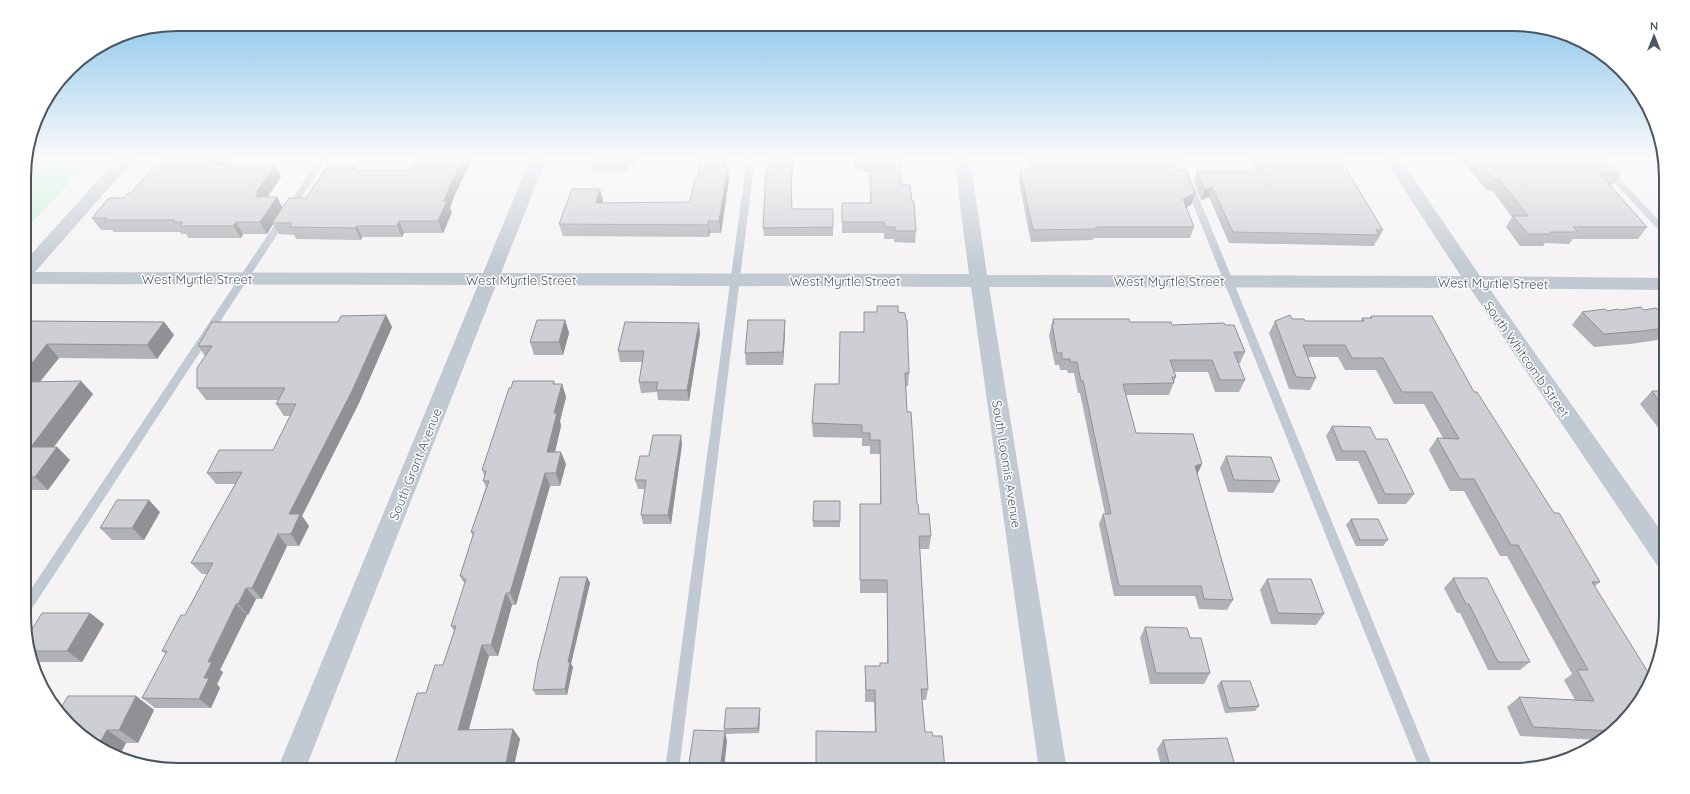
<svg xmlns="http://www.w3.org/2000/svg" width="1690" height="794" viewBox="0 0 1690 794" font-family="Quicksand,sans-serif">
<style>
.green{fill:#c3f1d5}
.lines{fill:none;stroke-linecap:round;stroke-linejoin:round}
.lane{fill:#c1cad2;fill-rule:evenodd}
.street{fill:#c1cad2;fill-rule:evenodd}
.wall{fill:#b0b2b7}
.shaded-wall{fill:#909195}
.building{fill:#cdcfd5;stroke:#909195}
.labels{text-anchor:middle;stroke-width:3;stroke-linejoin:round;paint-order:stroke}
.street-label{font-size:13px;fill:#4a5661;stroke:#fff}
.rim{fill:none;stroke:#4a5661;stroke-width:2}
</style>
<rect width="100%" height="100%" fill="#f5f3f3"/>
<path class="green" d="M 49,157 L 94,157 L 33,221 L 24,221 L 24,168 L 38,168 Z"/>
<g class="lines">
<path class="lane" d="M 320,157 L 328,157 L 29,613 L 25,614 L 25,598 Z
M 747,157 L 755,157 L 679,770 L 665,770 Z
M 1174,157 L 1182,157 L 1434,770 L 1420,770 Z
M 1591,157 L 1599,157 L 1665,227 L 1665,235 L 1662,234 Z"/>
<path class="street" d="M 119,157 L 136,157 L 35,272 L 483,273 L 531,157 L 547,157 L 501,273 L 969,274 L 954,157 L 970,157 L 987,275 L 1461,276 L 1383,157 L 1399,157 L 1480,276 L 1665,278 L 1665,290 L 1489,288 L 1666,538 L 1666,568 L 1657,565 L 1470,288 L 989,287 L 1067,770 L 1039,770 L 971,287 L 496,285 L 305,770 L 277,770 L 478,285 L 25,284 L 25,261 Z"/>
</g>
<path class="wall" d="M 230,157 L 223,165 L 275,165 L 281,177 L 267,197 L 277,197 L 283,208 L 306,198 L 354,166 L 356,170 L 454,197 L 450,208 L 452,212 L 443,233 L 404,233 L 402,237 L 362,237 L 361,240 L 296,239 L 294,235 L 279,234 L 273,224 L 267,234 L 243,234 L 241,238 L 188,238 L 186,234 L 181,234 L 180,232 L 114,232 L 112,230 L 101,230 L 92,218 L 131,193 Z
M 592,157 L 637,157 L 634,166 L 627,166 L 626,171 L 594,171 L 591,159 Z
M 854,157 L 900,157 L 901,185 L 916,231 L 915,243 L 894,242 L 894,239 L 884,239 L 884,233 L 842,233 L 842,203 L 870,203 L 870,175 L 872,172 L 862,172 L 862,169 L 854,169 Z
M 1026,157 L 1149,157 L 1150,160 L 1177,171 L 1195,193 L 1191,205 L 1186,207 L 1194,227 L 1190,238 L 1094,238 L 1093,240 L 1031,242 L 1019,181 L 1020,170 L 1029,170 Z
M 1248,157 L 1339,157 L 1383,230 L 1377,241 L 1376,241 L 1374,246 L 1229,243 L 1209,197 L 1201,200 L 1194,182 L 1197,171 L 1255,171 Z
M 1456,157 L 1521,157 L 1523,160 L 1558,160 L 1555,157 L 1606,157 L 1621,174 L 1613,185 L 1610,185 L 1647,227 L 1638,239 L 1573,239 L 1569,244 L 1545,243 L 1543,246 L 1520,246 L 1506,227 L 1512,217 L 1492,190 L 1486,190 L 1466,165 L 1460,164 Z
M 725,167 L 729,179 L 721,233 L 710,233 L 709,237 L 563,236 L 559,224 L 603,201 L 602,203 L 690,202 L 698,178 Z
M 791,189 L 792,209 L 833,209 L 833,236 L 764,236 L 763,228 Z
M 877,306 L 898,312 L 909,373 L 908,386 L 906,386 L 907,412 L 917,504 L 919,514 L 931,536 L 929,549 L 920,549 L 928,689 L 926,700 L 922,700 L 925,732 L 816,763 L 875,732 L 874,702 L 865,702 L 865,666 L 880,666 L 887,663 L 887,593 L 860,593 L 860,517 L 880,504 L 880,454 L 870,454 L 870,446 L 862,446 L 862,438 L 813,437 L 812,423 L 839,384 L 863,332 L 877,312 Z
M 1644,310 L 1665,316 L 1665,339 L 1630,344 L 1594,347 L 1572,325 L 1582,312 L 1607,311 Z
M 386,315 L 392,327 L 359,403 L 302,516 L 309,526 L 299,546 L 287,546 L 262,599 L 256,599 L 248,615 L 247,615 L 220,670 L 223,672 L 217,684 L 220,688 L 211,708 L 155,708 L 142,698 L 166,654 L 162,651 L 185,615 L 207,574 L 202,574 L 191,563 L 235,484 L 216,484 L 207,473 L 273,450 L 290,416 L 284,416 L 276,404 L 279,400 L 206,400 L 197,388 L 205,356 L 198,346 L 338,322 Z
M 1371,316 L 1474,392 L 1554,513 L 1600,582 L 1595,586 L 1628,718 L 1602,740 L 1520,736 L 1507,707 L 1519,697 L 1575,700 L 1564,680 L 1572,674 L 1507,556 L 1500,556 L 1464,491 L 1450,491 L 1429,450 L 1437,438 L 1443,438 L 1424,404 L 1394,404 L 1376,370 L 1345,370 L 1338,357 L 1308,357 L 1316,378 L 1310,390 L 1289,389 L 1269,333 L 1275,321 L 1292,319 L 1305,321 L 1361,321 L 1362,318 L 1370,318 Z
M 1053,319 L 1172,325 L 1225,325 L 1245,352 L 1240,363 L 1238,363 L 1245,380 L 1239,392 L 1215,392 L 1208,372 L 1174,372 L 1176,377 L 1169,395 L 1126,395 L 1136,433 L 1197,473 L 1233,600 L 1227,610 L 1199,609 L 1195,596 L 1114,596 L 1099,524 L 1103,514 L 1105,514 L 1080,393 L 1078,393 L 1074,373 L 1068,373 L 1067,370 L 1060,370 L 1059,365 L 1055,365 L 1049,336 Z
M 565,320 L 569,333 L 563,355 L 534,355 L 530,342 Z
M 785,320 L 785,333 L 783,365 L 746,365 L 745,353 Z
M 25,321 L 164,322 L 174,335 L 157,359 L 59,358 L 40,382 L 93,394 L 54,447 L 57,447 L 70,460 L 48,490 L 25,490 Z
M 700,333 L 689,401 L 658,400 L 657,392 L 641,393 L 639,382 L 642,362 L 620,362 L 618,351 Z
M 554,381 L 555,384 L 562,384 L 566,397 L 560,421 L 561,426 L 555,452 L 566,464 L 560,486 L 550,486 L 516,605 L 512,605 L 498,656 L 489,656 L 468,730 L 513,729 L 520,739 L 513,770 L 393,770 L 426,693 L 443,665 L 454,631 L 451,626 L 465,584 L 460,576 L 473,536 L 471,532 L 486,487 L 483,481 L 485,476 L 482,470 Z
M 1652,391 L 1665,391 L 1666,438 L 1640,404 Z
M 1332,426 L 1376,439 L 1414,494 L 1406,504 L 1378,504 L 1358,461 L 1336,461 L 1326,436 Z
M 682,444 L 671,524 L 643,524 L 641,515 L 645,489 L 638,489 L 635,480 L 649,456 Z
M 1226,456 L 1280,481 L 1273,493 L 1228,492 L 1220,468 Z
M 840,501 L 840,527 L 813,527 L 813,521 Z
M 160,512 L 144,540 L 112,540 L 100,528 Z
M 1351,519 L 1388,540 L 1383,546 L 1356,546 L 1346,525 Z
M 587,577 L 590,583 L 571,664 L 573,667 L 567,695 L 536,695 L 533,690 Z
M 1453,578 L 1530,662 L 1520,670 L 1488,670 L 1460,613 L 1457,613 L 1444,588 Z
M 1267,579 L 1324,614 L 1316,625 L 1271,624 L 1260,590 Z
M 90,613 L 104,624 L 82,662 L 34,662 L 32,660 L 26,639 Z
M 1145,627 L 1190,638 L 1210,673 L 1204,684 L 1150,684 L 1140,638 Z
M 1221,681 L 1259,706 L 1255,711 L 1225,713 L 1217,686 Z
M 136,696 L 154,710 L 138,743 L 126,743 L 118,758 L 84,738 Z
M 760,708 L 760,713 L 759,733 L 726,734 L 724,729 Z
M 1163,740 L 1236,769 L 1290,770 L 1162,770 L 1157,749 Z"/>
<path class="shaded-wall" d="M 214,157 L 230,157 L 214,177 L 207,165 Z
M 464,157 L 473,157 L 454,197 L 450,208 L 452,212 L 443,233 L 438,221 L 444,201 L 450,186 Z
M 624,157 L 625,157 L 627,166 L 626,171 L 623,159 Z
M 633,157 L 637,157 L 634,166 Z
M 724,157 L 727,157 L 723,179 L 722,167 Z
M 793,157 L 794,157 L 791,189 L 791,181 Z
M 275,165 L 281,177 L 264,202 L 255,197 L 256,193 Z
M 354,166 L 360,177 L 352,170 Z
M 728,167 L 729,179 L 721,233 L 719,221 Z
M 1212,187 L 1209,197 L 1201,200 L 1205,190 Z
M 600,189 L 603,201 L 598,215 L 596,203 Z
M 1195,193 L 1191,205 L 1179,210 L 1183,199 Z
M 277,197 L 283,209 L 272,223 L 273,224 L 267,234 L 260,222 Z
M 399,221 L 404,233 L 402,237 L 397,226 Z
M 708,221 L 710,233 L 709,237 L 708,225 Z
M 236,222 L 243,234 L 241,238 L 233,226 Z
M 357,226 L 362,237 L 361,240 L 355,228 Z
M 386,315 L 392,327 L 359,403 L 302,516 L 309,526 L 299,546 L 291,534 L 289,514 Z
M 565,320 L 569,333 L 563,355 L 559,342 Z
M 785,320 L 785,333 L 783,365 L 783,352 Z
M 164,322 L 174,335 L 157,359 L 147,345 Z
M 699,323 L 700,333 L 689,401 L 687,390 Z
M 47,344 L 59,358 L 29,395 L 25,391 L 25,372 Z
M 81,381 L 93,394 L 44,460 L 31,447 Z
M 562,384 L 566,397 L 560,421 L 561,426 L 552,464 L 547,452 L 554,413 Z
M 681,435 L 682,444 L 671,524 L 668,515 Z
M 57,447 L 70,460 L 48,490 L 35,477 Z
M 561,452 L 566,464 L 560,486 L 556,473 Z
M 1202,464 L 1197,475 L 1195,466 Z
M 545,473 L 550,486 L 516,605 L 510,593 Z
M 149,500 L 160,512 L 144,540 L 132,528 Z
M 278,534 L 287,546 L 262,599 L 252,588 Z
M 587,577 L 590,583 L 571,664 L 573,667 L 567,695 L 565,689 L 568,662 Z
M 246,588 L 256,599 L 248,615 L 238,604 Z
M 506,593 L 512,605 L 498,656 L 491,645 Z
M 236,604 L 247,615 L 220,670 L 223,672 L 217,684 L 220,688 L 211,708 L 199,699 L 204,678 L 208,662 Z
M 90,613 L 104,624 L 82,662 L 67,651 Z
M 482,645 L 489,656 L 466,740 L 458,730 Z
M 136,696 L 154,710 L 138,743 L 119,730 Z
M 760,708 L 760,713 L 759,733 L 758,728 Z
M 513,729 L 520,739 L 513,770 L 511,770 L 506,763 Z
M 107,730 L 126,743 L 118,758 L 98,746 Z
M 725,731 L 727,741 L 724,770 L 720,770 Z
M 463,763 L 469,770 L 461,770 Z"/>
<path class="building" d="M 162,157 L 214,157 L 207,165 L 275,165 L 256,193 L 259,193 L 255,197 L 277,197 L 260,222 L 236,222 L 233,226 L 180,226 L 183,222 L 173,222 L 175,220 L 105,220 L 107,218 L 92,218 L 109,198 L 123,198 L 128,193 L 131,193 Z
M 417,157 L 464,157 L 450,186 L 444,201 L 447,201 L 438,221 L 399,221 L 397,226 L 357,226 L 355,228 L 290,227 L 292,223 L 272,223 L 289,198 L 306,198 L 328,165 L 354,166 L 352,170 L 410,170 Z
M 592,157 L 624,157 L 623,159 L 591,159 Z
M 701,157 L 724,157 L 722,167 L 728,167 L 719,221 L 708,221 L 708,225 L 559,224 L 572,189 L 600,189 L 596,203 L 690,202 L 695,178 L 698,178 Z
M 770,157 L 793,157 L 791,181 L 792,209 L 833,209 L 833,227 L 763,228 L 766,170 L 768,170 Z
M 854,157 L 900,157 L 901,185 L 910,185 L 912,201 L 914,201 L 916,231 L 895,231 L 895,227 L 885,227 L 884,222 L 842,222 L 842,203 L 871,203 L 870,175 L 879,160 L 862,160 L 862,157 Z
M 1031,157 L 1149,157 L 1150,160 L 1173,160 L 1177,171 L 1186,171 L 1195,193 L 1183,199 L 1194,227 L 1096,227 L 1096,229 L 1033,230 L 1020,170 L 1033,170 Z
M 1257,157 L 1339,157 L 1383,230 L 1376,230 L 1379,235 L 1233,232 L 1212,187 L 1205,190 L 1197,171 L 1264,171 Z
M 1475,157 L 1521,157 L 1523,160 L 1575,159 L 1573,157 L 1606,157 L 1621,174 L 1600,174 L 1647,227 L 1573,227 L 1578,232 L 1550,232 L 1551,234 L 1528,234 L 1513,216 L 1528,216 L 1499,179 L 1493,179 Z
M 877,306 L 898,306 L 898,312 L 905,313 L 906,320 L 907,320 L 909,373 L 905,373 L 907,412 L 911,412 L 917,504 L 918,504 L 919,514 L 929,514 L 931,536 L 919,536 L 928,689 L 921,689 L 925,732 L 932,732 L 933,736 L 942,736 L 945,770 L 804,770 L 804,763 L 816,763 L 816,731 L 876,732 L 875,690 L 866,690 L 865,666 L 880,666 L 880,663 L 888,663 L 887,580 L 860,580 L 860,504 L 881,504 L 880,440 L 870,440 L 870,433 L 862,433 L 862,425 L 812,423 L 815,384 L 839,384 L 840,332 L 864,332 L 864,312 L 877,312 Z
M 1641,307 L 1644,310 L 1656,308 L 1665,316 L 1665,328 L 1642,331 L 1604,334 L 1582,312 L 1605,309 L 1607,311 L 1618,309 L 1620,310 Z
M 386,315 L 352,391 L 289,514 L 300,514 L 291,534 L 278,534 L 252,588 L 246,588 L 238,604 L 236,604 L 208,662 L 212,662 L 204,678 L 209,678 L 199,699 L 142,698 L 167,651 L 162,651 L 181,615 L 185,615 L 213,563 L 191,563 L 242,472 L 207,473 L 219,450 L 273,450 L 296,404 L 276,404 L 285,388 L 197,388 L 197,368 L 212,346 L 198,346 L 212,322 L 338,322 L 341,316 Z
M 1290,315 L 1292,319 L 1304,319 L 1305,321 L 1364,321 L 1362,318 L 1372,318 L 1371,316 L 1432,316 L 1474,392 L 1477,392 L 1554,513 L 1559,513 L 1600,582 L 1592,582 L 1648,672 L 1655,672 L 1654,676 L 1628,718 L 1613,731 L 1533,727 L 1519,697 L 1594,701 L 1577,670 L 1588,670 L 1518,545 L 1511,545 L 1474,479 L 1460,479 L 1437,438 L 1459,439 L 1432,392 L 1402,392 L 1383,358 L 1352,358 L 1345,345 L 1303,345 L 1316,378 L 1296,377 L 1275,321 Z
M 1053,319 L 1129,319 L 1130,322 L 1171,322 L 1172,325 L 1224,323 L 1225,325 L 1234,325 L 1245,352 L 1234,352 L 1245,380 L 1220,380 L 1212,360 L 1170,360 L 1176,377 L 1172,377 L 1174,383 L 1123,384 L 1136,433 L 1193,434 L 1202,464 L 1195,466 L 1233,600 L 1204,599 L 1201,586 L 1119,586 L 1103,514 L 1111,514 L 1083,381 L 1081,381 L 1077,362 L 1070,362 L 1070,359 L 1062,359 L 1062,353 L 1057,353 L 1052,324 L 1054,324 Z
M 537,320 L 565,320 L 559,342 L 530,342 Z
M 748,320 L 785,320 L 783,352 L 745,353 Z
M 25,321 L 164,322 L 147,345 L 47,344 L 25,372 Z
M 625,322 L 699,323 L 687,390 L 656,390 L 658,382 L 639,382 L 644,351 L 618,351 Z
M 81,381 L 31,447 L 57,447 L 35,477 L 25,477 L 25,382 Z
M 513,381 L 554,381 L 553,384 L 562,384 L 554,413 L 557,413 L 547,452 L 561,452 L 556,473 L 545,473 L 510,593 L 506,593 L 491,645 L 482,645 L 458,730 L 513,729 L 506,763 L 463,763 L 461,770 L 393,770 L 417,693 L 426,693 L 435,665 L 443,665 L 456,626 L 451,626 L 466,579 L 462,579 L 463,576 L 460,576 L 474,532 L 471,532 L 489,481 L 483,481 L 486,471 L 482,470 L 509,388 L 511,388 Z
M 1652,391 L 1665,391 L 1665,409 Z
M 1332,426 L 1370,427 L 1376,439 L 1387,439 L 1414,494 L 1385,494 L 1365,451 L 1342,451 Z
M 653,435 L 681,435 L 668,515 L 641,515 L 646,480 L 635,480 L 640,456 L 649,456 Z
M 1226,456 L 1271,457 L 1280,481 L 1234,480 Z
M 117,500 L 149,500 L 132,528 L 100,528 Z
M 814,501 L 840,501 L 840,521 L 813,521 Z
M 1351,519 L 1378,519 L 1388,540 L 1360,540 Z
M 560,577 L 587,577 L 568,662 L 570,662 L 565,689 L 533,690 L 538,662 Z
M 1453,578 L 1487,578 L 1530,662 L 1498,662 L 1469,604 L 1466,604 Z
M 1267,579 L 1311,579 L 1324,614 L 1278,613 Z
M 42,613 L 90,613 L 67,651 L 29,651 L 26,639 Z
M 1145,627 L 1187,628 L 1190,638 L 1201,638 L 1210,673 L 1156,673 Z
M 1221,681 L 1250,681 L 1259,706 L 1229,708 Z
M 68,696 L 136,696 L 119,730 L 107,730 L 98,746 L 84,738 L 58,713 Z
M 726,708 L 760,708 L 758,728 L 724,729 Z
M 694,730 L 725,731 L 720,770 L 688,770 Z
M 1227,738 L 1236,769 L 1290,769 L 1290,770 L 1171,770 L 1163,740 Z"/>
<linearGradient id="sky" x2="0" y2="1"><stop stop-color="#85c3ea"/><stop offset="0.59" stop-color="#fafafa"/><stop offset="1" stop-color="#fafafa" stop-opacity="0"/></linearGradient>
<rect width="1690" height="268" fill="url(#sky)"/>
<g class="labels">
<g class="street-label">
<text x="197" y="284">West Myrtle Street</text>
<text x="521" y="285">West Myrtle Street</text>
<text x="845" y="286">West Myrtle Street</text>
<text x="1169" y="286">West Myrtle Street</text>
<text transform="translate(1493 283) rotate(1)" y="5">West Myrtle Street</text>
<text transform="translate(1527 359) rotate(55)" y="5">South Whitcomb Street</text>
<text transform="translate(415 464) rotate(-68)" y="5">South Grant Avenue</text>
<text transform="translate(1007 464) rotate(81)" y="5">South Loomis Avenue</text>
</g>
</g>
<path d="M0 0H1690V794H0ZM177 31H1513A146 146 0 0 1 1659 177V617A146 146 0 0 1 1513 763H177A146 146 0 0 1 31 617V177A146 146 0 0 1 177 31Z" fill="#fff" fill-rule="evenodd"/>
<path class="rim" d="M177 31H1513A146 146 0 0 1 1659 177V617A146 146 0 0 1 1513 763H177A146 146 0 0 1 31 617V177A146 146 0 0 1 177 31Z"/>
<g transform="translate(1654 36)" stroke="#ffffff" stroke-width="3" paint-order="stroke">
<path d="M0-3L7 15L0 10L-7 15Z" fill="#4a5661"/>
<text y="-6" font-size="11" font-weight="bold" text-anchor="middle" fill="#4a5661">N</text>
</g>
</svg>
